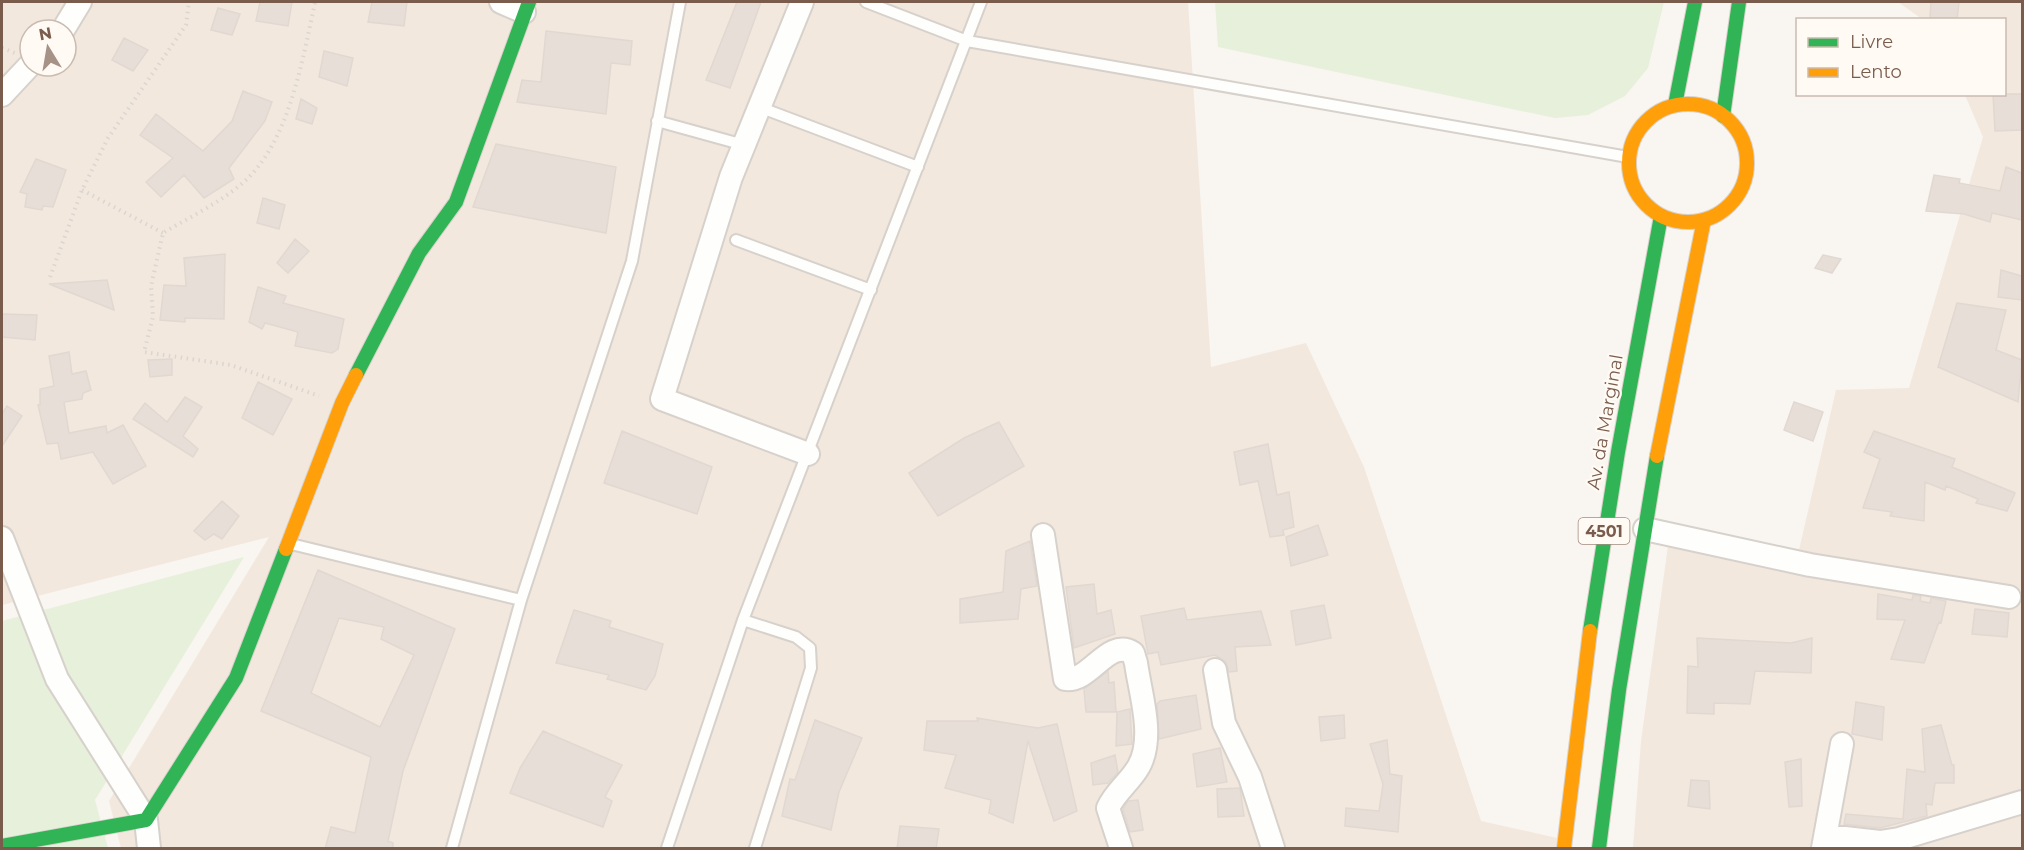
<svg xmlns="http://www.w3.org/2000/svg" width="2024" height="850" viewBox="0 0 2024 850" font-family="Montserrat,sans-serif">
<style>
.residential{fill:#f2e8de;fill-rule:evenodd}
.green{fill:#e7f0db}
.building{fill:#e6ded7;stroke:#e2d8d2;stroke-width:1.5;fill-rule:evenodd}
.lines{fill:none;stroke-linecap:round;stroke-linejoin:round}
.lane-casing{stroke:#d7d1cb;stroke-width:14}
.street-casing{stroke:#d7d1cb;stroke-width:26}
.fast-casing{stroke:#d9d2cb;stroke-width:16}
.slow-casing{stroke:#d9d2cb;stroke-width:16}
.path{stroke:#dcd5d0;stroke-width:4;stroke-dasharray:1.5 4.5;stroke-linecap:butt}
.lane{stroke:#fefefd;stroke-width:10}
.street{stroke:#fefefd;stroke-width:22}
.fast{stroke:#30b455;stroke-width:14}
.slow{stroke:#ff9f0a;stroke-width:14}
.labels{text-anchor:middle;stroke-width:4.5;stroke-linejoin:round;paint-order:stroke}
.shield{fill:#fffaf3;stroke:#a28b7f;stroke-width:1.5}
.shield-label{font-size:16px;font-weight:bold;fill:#7a5c4d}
.street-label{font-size:18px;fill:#7a5c4d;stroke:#fffaf3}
</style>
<rect width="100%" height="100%" fill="#f9f5f0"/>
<path class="residential" d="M 2,2 L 1188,2 L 1211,367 L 1306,343 L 1364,467 L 1481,821 L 1557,838 L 1556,848 L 121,848 L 109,801 L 269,537 L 2,605 ZM 30,30 L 66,30 L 66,66 L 30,66 Z
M 1898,2 L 2022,2 L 2022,848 L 1633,848 L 1641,741 L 1671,524 L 1799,550 L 1836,390 L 1909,388 L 1983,137 L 1965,95 L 2004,94 L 2004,20 L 1922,19 Z"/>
<path class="green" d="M 1215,2 L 1664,2 L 1648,68 L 1625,96 L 1588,115 L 1555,118 L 1218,47 Z
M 244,557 L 95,800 L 108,848 L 2,848 L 2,621 Z"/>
<path class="building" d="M 260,2 L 292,2 L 288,26 L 256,21 Z
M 372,2 L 407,2 L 404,26 L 368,22 Z
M 737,2 L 761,2 L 730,88 L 706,80 Z
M 1931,2 L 1959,2 L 1957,20 L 1930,18 Z
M 218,8 L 240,14 L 232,35 L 211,30 Z
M 546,31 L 632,41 L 630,65 L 611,63 L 606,114 L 517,102 L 522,80 L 541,82 Z
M 124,38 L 148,50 L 133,71 L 112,60 Z
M 324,51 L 353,58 L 347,86 L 319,77 Z
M 243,91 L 272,102 L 265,121 L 229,168 L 234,179 L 204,198 L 184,175 L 161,197 L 146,182 L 173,158 L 140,135 L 156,114 L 203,151 L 232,121 Z
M 1993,94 L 2022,94 L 2022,130 L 1995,131 Z
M 301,99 L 317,108 L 312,124 L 296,119 Z
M 496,144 L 616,167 L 606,233 L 473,207 Z
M 36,159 L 66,170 L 53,207 L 43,206 L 42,210 L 25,207 L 27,194 L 20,192 Z
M 2006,167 L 2022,173 L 2022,220 L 1992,213 L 1990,222 L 1964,214 L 1926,211 L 1934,175 L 1960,179 L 1959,183 L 2000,191 Z
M 263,198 L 285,205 L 279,229 L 257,223 Z
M 295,239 L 309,251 L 288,273 L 277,263 Z
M 225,254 L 224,319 L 185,318 L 185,322 L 160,320 L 164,285 L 186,286 L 184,258 Z
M 1823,255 L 1841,259 L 1832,273 L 1815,268 Z
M 2001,270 L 2022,276 L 2022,300 L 1998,297 Z
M 107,280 L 114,310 L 49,284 Z
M 258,287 L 286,296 L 283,303 L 344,319 L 338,349 L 332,353 L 295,346 L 298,332 L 265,323 L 262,329 L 249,322 Z
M 1957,303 L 2006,310 L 1996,350 L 2022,360 L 2018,402 L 1938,367 Z
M 2,314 L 37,315 L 35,340 L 2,337 Z
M 69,352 L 72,374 L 86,371 L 91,390 L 83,393 L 82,399 L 64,402 L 69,433 L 106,426 L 107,433 L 123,425 L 146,466 L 113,484 L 93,452 L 61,459 L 58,443 L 47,444 L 38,405 L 40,405 L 40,389 L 54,386 L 49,356 Z
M 172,359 L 172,375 L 150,377 L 148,360 Z
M 258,382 L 292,399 L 273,435 L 242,418 Z
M 185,397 L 202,407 L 183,436 L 198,449 L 193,457 L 133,419 L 145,403 L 167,422 Z
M 1794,402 L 1823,412 L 1813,441 L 1784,430 Z
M 7,406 L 22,416 L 2,446 L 2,414 Z
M 999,422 L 1024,466 L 938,516 L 909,473 L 964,438 Z
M 622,431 L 712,467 L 697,514 L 604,483 Z
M 1874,431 L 1955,459 L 1952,467 L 2015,493 L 2007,511 L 1976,503 L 1978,499 L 1946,486 L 1945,490 L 1925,482 L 1924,521 L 1890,516 L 1892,512 L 1863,508 L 1880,459 L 1864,452 Z
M 1268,444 L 1277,495 L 1289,492 L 1294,527 L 1283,530 L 1284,535 L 1270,537 L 1258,481 L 1240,485 L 1234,452 Z
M 222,501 L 239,516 L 222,539 L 214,534 L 205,540 L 194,531 Z
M 1318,525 L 1328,555 L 1291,566 L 1286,537 Z
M 1030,541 L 1037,586 L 1021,589 L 1018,619 L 960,623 L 960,599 L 1003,592 L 1006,551 Z
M 318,570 L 455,629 L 403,771 L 388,841 L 393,843 L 393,849 L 325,849 L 331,827 L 355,833 L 371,757 L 261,711 ZM 339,618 L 384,627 L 381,639 L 414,655 L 380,727 L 311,693 Z
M 1094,584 L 1097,614 L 1111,610 L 1115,634 L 1074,648 L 1066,587 Z
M 1878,594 L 1912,600 L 1913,595 L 1921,596 L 1920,601 L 1930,603 L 1931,598 L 1946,601 L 1941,623 L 1939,622 L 1924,663 L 1891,659 L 1905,620 L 1877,619 Z
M 1324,605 L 1331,638 L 1296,645 L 1291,611 Z
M 1184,608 L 1187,620 L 1261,611 L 1271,645 L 1235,647 L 1237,671 L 1229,672 L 1226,662 L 1215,655 L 1161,665 L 1158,652 L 1148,654 L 1141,616 Z
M 1975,609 L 2009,613 L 2007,637 L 1972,634 Z
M 574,610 L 611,621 L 609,627 L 663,644 L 655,676 L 646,690 L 607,679 L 609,675 L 556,663 Z
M 1697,638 L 1791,643 L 1812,638 L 1811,673 L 1755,671 L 1750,704 L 1714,703 L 1714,714 L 1687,713 L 1688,666 L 1698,667 Z
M 1108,671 L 1109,683 L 1114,682 L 1116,712 L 1086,712 L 1084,689 Z
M 1196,695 L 1201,729 L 1159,739 L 1157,704 L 1160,701 Z
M 1856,702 L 1884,707 L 1882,740 L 1852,734 Z
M 1130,709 L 1132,744 L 1116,746 L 1117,712 Z
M 1344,715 L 1345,738 L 1321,741 L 1319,717 Z
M 977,718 L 1038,728 L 1057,724 L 1077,811 L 1054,821 L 1028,741 L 1013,823 L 989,813 L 991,800 L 945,788 L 956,755 L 924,750 L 927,721 L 978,721 Z
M 815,720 L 862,738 L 839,792 L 831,830 L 782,816 L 790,779 L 795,780 Z
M 1941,725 L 1952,765 L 1954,765 L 1954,783 L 1935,783 L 1932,805 L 1926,804 L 1927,816 L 1880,828 L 1844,824 L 1846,814 L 1903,819 L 1907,769 L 1925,772 L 1922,729 Z
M 543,731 L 622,765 L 605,797 L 612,801 L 603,827 L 510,793 L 520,768 Z
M 1387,740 L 1390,774 L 1402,776 L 1398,832 L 1345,826 L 1346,808 L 1379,811 L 1383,784 L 1370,744 Z
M 1220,748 L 1227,782 L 1197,787 L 1193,754 Z
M 1115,755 L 1118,772 L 1108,783 L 1093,785 L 1091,763 Z
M 1801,759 L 1802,806 L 1789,807 L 1785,762 Z
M 1691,780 L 1709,781 L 1710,809 L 1688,806 Z
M 1240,788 L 1244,816 L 1218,817 L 1217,789 Z
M 1138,800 L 1143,830 L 1130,832 L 1123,809 L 1128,801 Z
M 900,826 L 939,829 L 936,849 L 897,849 Z"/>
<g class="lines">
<g class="lane-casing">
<path id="lane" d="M 866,2 L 967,41 L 1628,157
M 759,107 L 918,167
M 657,121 L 744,145
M 736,240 L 871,290
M 291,544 L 521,600
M 743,620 L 796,637 L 810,648 L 811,668 L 755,848
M 452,848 L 521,600 L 632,261 L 680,2
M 667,848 L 743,620 L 981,2"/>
</g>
<g class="street-casing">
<path id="street" d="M 501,2 L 524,12
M 802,2 L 731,177 L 662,399 L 808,454
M 63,30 L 80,2
M 2,95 L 30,65
M 1645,529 L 1810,565 L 2009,597
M 1043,535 L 1065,679 C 1090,683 1108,637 1133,653 L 1136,663 C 1140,693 1155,737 1139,766 C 1131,781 1115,792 1108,808 L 1121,848
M 2,538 L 57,679 L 146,820 L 149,848
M 1215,670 L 1224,723 L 1250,777 L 1273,848
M 1827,836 L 1880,842 L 1899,839 L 2022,802
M 1823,848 L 1842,744"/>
</g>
<g class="fast-casing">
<path id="fast" d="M 1675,105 L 1695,2
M 1723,116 L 1739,2
M 356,375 L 419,253 L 456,202 L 529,2
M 1590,631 L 1618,452 L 1661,216
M 2,846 L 146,820 L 236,678 L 286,549
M 1599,848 L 1619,690 L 1657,456"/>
</g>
<g class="slow-casing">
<path id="slow" d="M1629 163a59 59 0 1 1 118 0a59 59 0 1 1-118 0Z
M 1657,456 L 1704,220
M 286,549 L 342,403 L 356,375
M 1564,848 L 1590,631"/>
</g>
<path class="path" d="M 315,3 C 302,61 290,139 245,181 C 221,202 190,217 163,233 L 151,286 L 153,317 L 144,352 L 231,365 L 319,396
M 2,48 L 15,53
M 82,190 L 163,233
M 50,277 L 82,190 L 108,138 L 186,25 L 189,2"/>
<use href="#lane" class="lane"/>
<use href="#street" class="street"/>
<use href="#fast" class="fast"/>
<use href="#slow" class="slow"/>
</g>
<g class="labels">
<rect class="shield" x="1578.5" y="518" width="51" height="26" rx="4.5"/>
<g class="shield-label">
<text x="1604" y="537">4501</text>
</g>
<g class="street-label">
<text transform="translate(1605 422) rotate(-80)" y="6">Av. da Marginal</text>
</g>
</g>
<rect width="2024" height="850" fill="none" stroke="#7a5c4d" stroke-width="6"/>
<rect x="1796" y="18" width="210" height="78" fill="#fffaf3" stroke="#cabbb1" stroke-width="1.5"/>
<rect x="1808" y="38" width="30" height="9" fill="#30b455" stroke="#cabbb1" stroke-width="1.5"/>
<text x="1850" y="48" font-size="18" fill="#7a5c4d">Livre</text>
<rect x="1808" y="68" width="30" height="9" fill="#ff9f0a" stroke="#cabbb1" stroke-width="1.5"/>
<text x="1850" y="78" font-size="18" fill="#7a5c4d">Lento</text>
<g transform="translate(48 48) rotate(349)"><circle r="28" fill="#fffaf3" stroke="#cabbb1" stroke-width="1.5"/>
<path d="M0-4.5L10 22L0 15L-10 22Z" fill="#a69286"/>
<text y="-9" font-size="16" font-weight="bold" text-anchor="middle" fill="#7a5c4d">N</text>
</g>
</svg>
